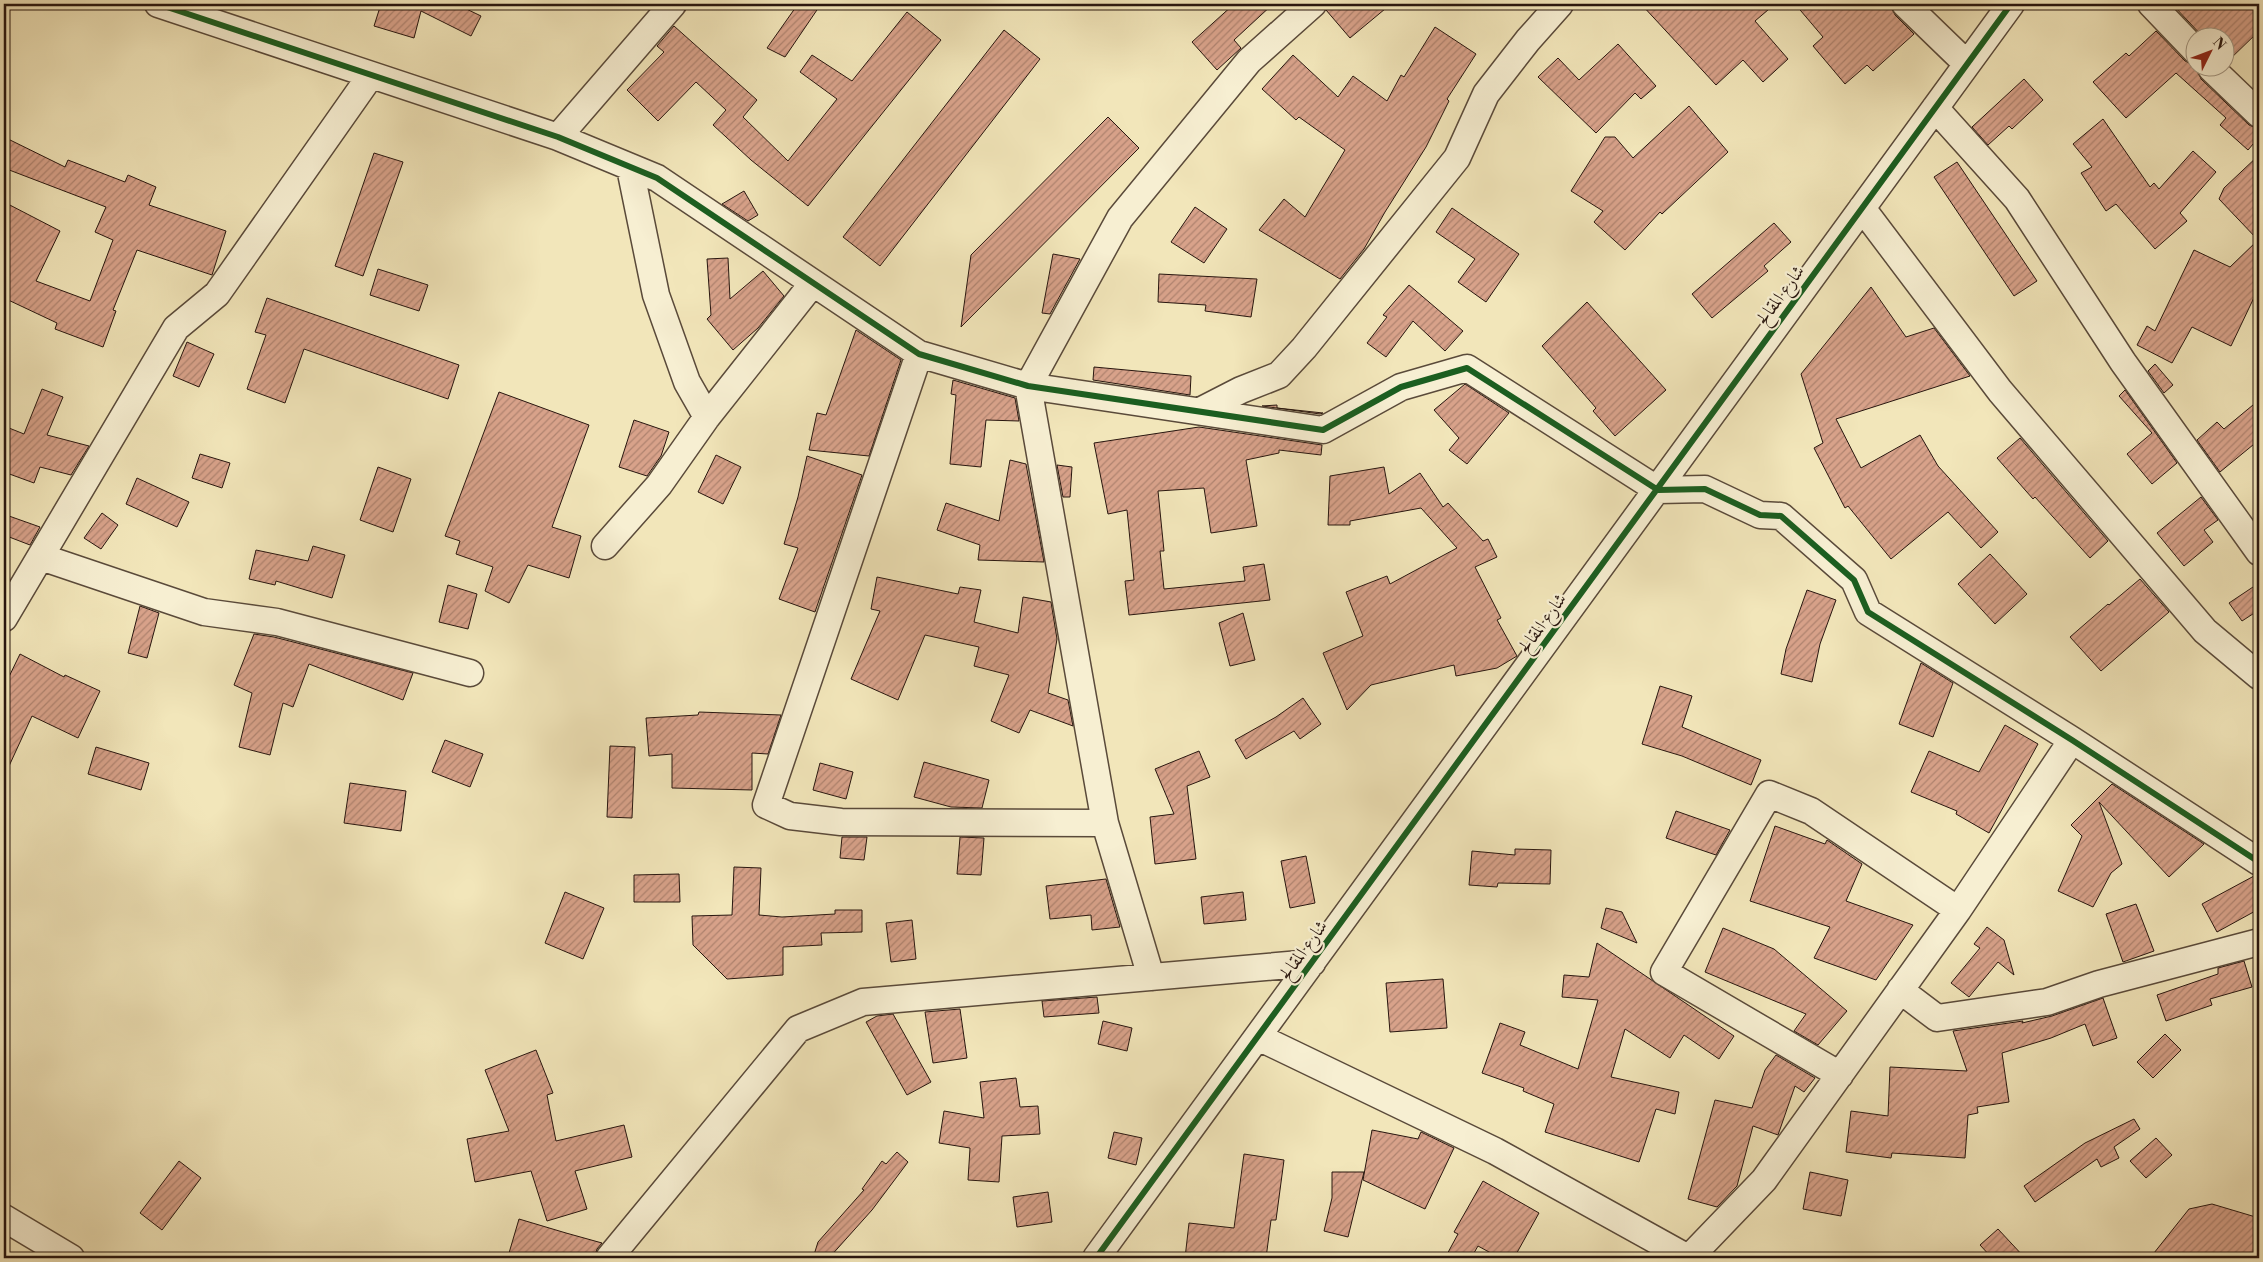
<svg xmlns="http://www.w3.org/2000/svg" width="2263" height="1262" viewBox="0 0 2263 1262" font-family="'Libre Bodoni',Amiri,serif">
<style>
.building{fill:url(#building-hatch);stroke:#28160f}
.lines{fill:none;stroke-linecap:round;stroke-linejoin:round}
.minor-casing{stroke:#5a4a3a;stroke-width:29}
.minor{stroke:#f7efd2;stroke-width:26}
.cycleway-casing{stroke:#f7efd2;stroke-width:9}
.cycleway{stroke:#1b5e20;stroke-width:6}
.labels{text-anchor:middle;stroke-width:4.5;stroke-linejoin:round;paint-order:stroke}
.street-label{font-size:18px;fill:#28160f;stroke:#f7efd2}
</style>
<defs>
<pattern id="building-hatch" width="6" height="6" patternUnits="userSpaceOnUse" patternTransform="scale(1.25)"><rect width="6" height="6" fill="#d8a28a"/><path d="M-1 1l2-2M0 6l6-6M5 7l2-2" fill="none" stroke="#af836f"/></pattern>
</defs>
<rect width="100%" height="100%" fill="#f2e6ba"/>
<filter id="stains"><feTurbulence type="fractalNoise" baseFrequency=".004" numOctaves="4"/><feColorMatrix values="0 0 0 0 .2 0 0 0 0 .09 0 0 0 0 .02 0 0 0 .5 -.17"/></filter>
<radialGradient id="worn" r=".72"><stop offset=".6" stop-color="#630" stop-opacity="0"/><stop offset="1" stop-color="#630" stop-opacity=".3"/></radialGradient>
<path class="building" d="M 381,4 L 456,4 L 481,16 L 471,36 L 421,11 L 414,38 L 374,26 Z
M 798,4 L 821,4 L 785,57 L 767,48 Z
M 1234,4 L 1273,4 L 1234,40 L 1241,48 L 1217,70 L 1192,42 Z
M 1328,4 L 1391,4 L 1350,38 L 1326,10 Z
M 1641,4 L 1775,4 L 1755,21 L 1788,59 L 1763,82 L 1743,60 L 1716,85 Z
M 1795,4 L 1890,4 L 1895,15 L 1914,34 L 1873,71 L 1867,65 L 1845,84 L 1813,46 L 1823,37 Z
M 2172,4 L 2252,4 L 2259,11 L 2259,31 L 2227,62 L 2226,38 L 2204,38 Z
M 907,12 L 941,40 L 808,206 L 751,160 L 713,125 L 726,110 L 696,82 L 658,121 L 627,90 L 664,52 L 657,46 L 674,26 L 757,100 L 743,117 L 788,161 L 837,99 L 800,72 L 812,55 L 852,81 Z
M 1435,27 L 1476,54 L 1447,99 L 1449,101 L 1426,147 L 1385,212 L 1364,249 L 1340,279 L 1259,230 L 1284,199 L 1305,217 L 1345,150 L 1299,117 L 1296,120 L 1262,89 L 1293,55 L 1338,97 L 1353,76 L 1387,101 L 1401,75 L 1404,77 Z
M 1004,30 L 1040,59 L 880,266 L 843,237 Z
M 2156,31 L 2185,61 L 2196,66 L 2201,79 L 2249,125 L 2259,129 L 2259,137 L 2248,150 L 2220,125 L 2226,118 L 2176,73 L 2126,118 L 2093,82 L 2126,53 L 2129,56 Z
M 1618,44 L 1656,86 L 1641,99 L 1635,93 L 1596,133 L 1538,77 L 1558,58 L 1579,80 Z
M 2024,79 L 2043,100 L 2012,129 L 2009,126 L 1988,145 L 1972,127 Z
M 1689,106 L 1728,152 L 1662,214 L 1660,212 L 1625,250 L 1594,222 L 1603,211 L 1571,191 L 1605,137 L 1615,137 L 1633,158 Z
M 1108,117 L 1139,148 L 961,327 L 971,255 Z
M 2103,119 L 2150,187 L 2154,183 L 2159,189 L 2193,151 L 2216,172 L 2180,213 L 2187,221 L 2155,249 L 2116,204 L 2106,211 L 2081,173 L 2092,167 L 2073,144 Z
M 4,137 L 65,167 L 68,160 L 125,182 L 128,175 L 156,187 L 149,205 L 226,231 L 212,275 L 137,250 L 113,310 L 116,311 L 103,347 L 55,329 L 57,323 L 4,298 L 4,202 L 60,231 L 36,281 L 90,301 L 113,240 L 95,232 L 106,207 L 4,168 Z
M 374,153 L 403,162 L 363,276 L 335,266 Z
M 2259,155 L 2259,287 L 2231,346 L 2192,327 L 2172,363 L 2137,345 L 2147,326 L 2155,331 L 2194,250 L 2230,267 L 2258,240 L 2219,199 L 2224,188 Z
M 1957,162 L 2037,281 L 2014,296 L 1934,177 Z
M 744,191 L 758,215 L 748,221 L 722,204 Z
M 1195,207 L 1227,229 L 1204,263 L 1171,242 Z
M 1452,208 L 1519,254 L 1486,302 L 1458,282 L 1475,259 L 1436,232 Z
M 1774,223 L 1791,242 L 1764,266 L 1768,271 L 1712,318 L 1692,294 Z
M 1053,254 L 1080,259 L 1050,314 L 1042,313 Z
M 728,258 L 730,299 L 763,271 L 784,296 L 758,328 L 733,350 L 707,319 L 711,315 L 707,259 Z
M 378,269 L 428,285 L 419,311 L 370,295 Z
M 1159,274 L 1257,279 L 1251,317 L 1205,311 L 1206,305 L 1158,302 Z
M 1409,285 L 1463,331 L 1445,351 L 1413,321 L 1386,357 L 1367,343 L 1387,317 L 1383,315 Z
M 1871,287 L 1906,337 L 1934,328 L 1970,376 L 1836,419 L 1861,468 L 1920,435 L 1938,466 L 1998,532 L 1981,548 L 1948,512 L 1891,559 L 1848,506 L 1845,508 L 1814,448 L 1823,443 L 1801,374 Z
M 267,298 L 459,365 L 448,399 L 304,349 L 285,403 L 247,389 L 266,335 L 255,332 Z
M 1587,302 L 1666,390 L 1615,436 L 1593,411 L 1596,408 L 1542,346 Z
M 856,330 L 901,360 L 869,456 L 809,450 L 817,413 L 826,415 Z
M 187,342 L 214,354 L 199,387 L 173,376 Z
M 2155,364 L 2173,385 L 2164,393 L 2148,371 Z
M 1094,367 L 1191,376 L 1190,395 L 1093,380 Z
M 953,380 L 1015,398 L 1019,421 L 986,420 L 981,467 L 950,464 L 956,395 L 951,394 Z
M 1465,384 L 1509,413 L 1467,464 L 1449,450 L 1459,438 L 1434,410 Z
M 42,389 L 63,397 L 47,435 L 89,446 L 71,475 L 40,467 L 34,483 L 4,472 L 4,426 L 24,434 Z
M 2125,390 L 2177,463 L 2152,484 L 2127,454 L 2152,433 L 2119,396 Z
M 499,392 L 589,425 L 552,527 L 581,536 L 569,578 L 528,565 L 509,603 L 485,591 L 493,567 L 456,554 L 460,541 L 445,536 Z
M 2259,400 L 2259,440 L 2220,472 L 2197,440 L 2217,422 L 2224,429 Z
M 1277,405 L 1277,408 L 1323,413 L 1320,414 L 1262,406 Z
M 634,420 L 669,432 L 661,456 L 647,476 L 619,467 Z
M 1199,427 L 1322,445 L 1321,455 L 1279,450 L 1279,453 L 1246,460 L 1257,526 L 1211,533 L 1204,488 L 1158,491 L 1164,551 L 1160,551 L 1164,589 L 1245,581 L 1243,567 L 1264,564 L 1270,600 L 1129,615 L 1125,581 L 1134,580 L 1127,510 L 1108,514 L 1094,443 Z
M 2020,438 L 2108,541 L 2090,558 L 2035,497 L 2033,499 L 1997,458 Z
M 200,454 L 230,463 L 222,488 L 192,478 Z
M 716,455 L 741,467 L 723,504 L 698,492 Z
M 807,456 L 862,475 L 815,612 L 779,599 L 798,548 L 784,544 L 798,497 Z
M 1010,460 L 1026,464 L 1044,562 L 978,560 L 980,545 L 937,530 L 946,503 L 999,521 Z
M 1057,465 L 1072,467 L 1070,497 L 1063,497 Z
M 378,467 L 411,479 L 393,532 L 360,520 Z
M 1384,467 L 1389,494 L 1420,473 L 1443,507 L 1448,503 L 1483,541 L 1488,539 L 1497,557 L 1475,567 L 1501,618 L 1497,620 L 1517,656 L 1497,668 L 1456,676 L 1454,665 L 1371,685 L 1347,710 L 1323,653 L 1363,636 L 1346,592 L 1387,576 L 1390,584 L 1457,548 L 1421,508 L 1350,521 L 1350,525 L 1328,525 L 1330,476 Z
M 137,478 L 189,502 L 177,527 L 126,504 Z
M 2201,497 L 2218,520 L 2204,530 L 2213,542 L 2184,566 L 2157,533 Z
M 102,513 L 118,525 L 101,549 L 84,538 Z
M 9,516 L 40,527 L 30,545 L 4,535 Z
M 313,546 L 345,555 L 332,598 L 276,581 L 275,585 L 249,579 L 256,550 L 308,561 Z
M 1990,554 L 2027,594 L 1995,624 L 1958,584 Z
M 877,577 L 958,594 L 960,587 L 981,590 L 974,622 L 1018,633 L 1023,597 L 1051,602 L 1057,639 L 1048,693 L 1068,700 L 1073,726 L 1030,710 L 1019,733 L 991,721 L 1009,675 L 974,666 L 979,647 L 925,635 L 898,700 L 851,679 L 880,611 L 871,609 Z
M 2140,579 L 2169,612 L 2101,671 L 2070,637 L 2108,604 L 2109,605 Z
M 2259,583 L 2259,610 L 2242,621 L 2229,603 Z
M 448,585 L 477,594 L 468,629 L 439,622 Z
M 1807,590 L 1836,600 L 1820,644 L 1812,682 L 1781,674 L 1786,649 Z
M 140,606 L 159,613 L 147,658 L 128,653 Z
M 1243,613 L 1255,660 L 1230,666 L 1219,623 Z
M 254,634 L 274,637 L 413,673 L 403,700 L 309,664 L 293,707 L 283,703 L 270,755 L 239,747 L 252,693 L 234,685 Z
M 20,654 L 64,677 L 65,675 L 100,691 L 78,738 L 32,716 L 4,777 L 4,687 Z
M 1921,663 L 1953,683 L 1933,737 L 1899,724 Z
M 1660,686 L 1692,696 L 1682,727 L 1761,760 L 1751,785 L 1682,756 L 1642,744 Z
M 1303,698 L 1321,724 L 1300,739 L 1294,731 L 1246,759 L 1235,740 L 1276,717 Z
M 699,712 L 781,715 L 768,754 L 752,753 L 752,790 L 672,788 L 672,754 L 649,756 L 646,718 L 698,715 Z
M 2005,725 L 2038,744 L 1989,833 L 1956,814 L 1957,811 L 1911,792 L 1929,751 L 1979,772 Z
M 445,740 L 483,754 L 470,787 L 432,772 Z
M 610,746 L 635,747 L 632,818 L 607,817 Z
M 96,747 L 149,763 L 141,790 L 88,774 Z
M 1199,751 L 1210,777 L 1187,786 L 1196,859 L 1155,864 L 1150,817 L 1174,814 L 1155,769 Z
M 924,762 L 989,780 L 982,808 L 951,807 L 914,797 Z
M 820,763 L 853,772 L 846,799 L 813,790 Z
M 350,783 L 406,791 L 401,831 L 344,823 Z
M 2112,784 L 2204,844 L 2169,877 L 2099,802 L 2122,864 L 2111,873 L 2093,907 L 2058,891 L 2082,836 L 2071,825 Z
M 1676,811 L 1730,830 L 1716,855 L 1666,838 Z
M 1775,826 L 1825,844 L 1827,840 L 1862,864 L 1846,901 L 1913,925 L 1876,980 L 1814,958 L 1830,927 L 1750,901 Z
M 842,837 L 867,837 L 864,860 L 840,858 Z
M 960,837 L 984,838 L 981,875 L 957,874 Z
M 1515,849 L 1551,850 L 1550,884 L 1498,883 L 1497,887 L 1469,885 L 1472,851 L 1515,855 Z
M 1306,856 L 1315,903 L 1290,908 L 1281,861 Z
M 734,867 L 761,868 L 759,915 L 782,917 L 835,914 L 835,910 L 862,910 L 862,932 L 821,933 L 822,945 L 783,947 L 783,975 L 727,979 L 693,945 L 692,916 L 732,915 Z
M 679,874 L 680,902 L 634,902 L 634,875 Z
M 2254,876 L 2259,877 L 2259,909 L 2217,932 L 2202,904 Z
M 1106,879 L 1120,927 L 1092,930 L 1091,915 L 1050,919 L 1046,886 Z
M 565,892 L 604,908 L 583,959 L 545,943 Z
M 1243,892 L 1246,920 L 1204,924 L 1201,897 Z
M 2136,904 L 2154,951 L 2123,962 L 2106,914 Z
M 1606,908 L 1622,912 L 1637,943 L 1601,928 Z
M 912,920 L 916,959 L 891,962 L 886,923 Z
M 1987,927 L 2004,940 L 2014,975 L 1998,962 L 1969,997 L 1951,983 L 1980,948 L 1974,944 Z
M 1723,928 L 1774,949 L 1847,1011 L 1818,1045 L 1794,1031 L 1806,1014 L 1705,972 Z
M 1597,943 L 1734,1036 L 1719,1059 L 1684,1035 L 1670,1058 L 1625,1029 L 1611,1077 L 1679,1092 L 1675,1114 L 1656,1109 L 1639,1162 L 1545,1132 L 1554,1104 L 1523,1091 L 1524,1088 L 1482,1073 L 1500,1023 L 1525,1032 L 1520,1045 L 1578,1069 L 1598,1000 L 1562,997 L 1564,975 L 1589,977 Z
M 2244,961 L 2252,987 L 2210,999 L 2212,1005 L 2166,1021 L 2157,995 L 2218,974 L 2218,968 Z
M 1443,979 L 1447,1028 L 1390,1032 L 1386,983 Z
M 1097,997 L 1099,1013 L 1044,1017 L 1042,1001 Z
M 2103,998 L 2117,1038 L 2093,1046 L 2085,1024 L 2051,1038 L 2002,1053 L 2009,1102 L 1977,1107 L 1978,1113 L 1968,1115 L 1965,1158 L 1892,1153 L 1891,1158 L 1846,1152 L 1851,1111 L 1888,1116 L 1890,1067 L 1967,1071 L 1953,1031 L 2023,1021 L 2022,1023 L 2052,1016 Z
M 960,1009 L 967,1058 L 933,1063 L 925,1012 Z
M 893,1014 L 931,1082 L 907,1095 L 866,1022 L 877,1016 Z
M 1103,1021 L 1132,1028 L 1127,1051 L 1098,1044 Z
M 2165,1034 L 2181,1050 L 2153,1078 L 2137,1062 Z
M 536,1050 L 553,1093 L 547,1095 L 556,1141 L 624,1125 L 632,1157 L 575,1171 L 587,1209 L 547,1221 L 531,1171 L 475,1182 L 467,1139 L 509,1131 L 485,1070 Z
M 1776,1055 L 1815,1078 L 1804,1092 L 1795,1086 L 1778,1135 L 1753,1126 L 1737,1186 L 1717,1207 L 1688,1199 L 1715,1100 L 1752,1108 L 1765,1070 Z
M 1016,1078 L 1020,1107 L 1038,1106 L 1040,1134 L 1002,1136 L 999,1182 L 968,1180 L 970,1148 L 939,1143 L 944,1111 L 984,1118 L 980,1082 Z
M 2134,1119 L 2140,1129 L 2114,1147 L 2119,1158 L 2101,1167 L 2097,1159 L 2035,1202 L 2024,1186 L 2085,1143 Z
M 1372,1130 L 1418,1139 L 1421,1132 L 1454,1148 L 1425,1209 L 1363,1180 Z
M 1114,1132 L 1142,1138 L 1136,1165 L 1108,1158 Z
M 2156,1138 L 2172,1155 L 2146,1178 L 2130,1161 Z
M 897,1152 L 908,1162 L 872,1210 L 829,1258 L 813,1258 L 818,1242 L 864,1190 L 862,1189 L 882,1161 L 886,1164 Z
M 1244,1154 L 1284,1160 L 1276,1220 L 1271,1220 L 1266,1258 L 1185,1258 L 1189,1223 L 1234,1228 Z
M 179,1161 L 201,1178 L 162,1230 L 140,1213 Z
M 1332,1172 L 1364,1172 L 1348,1237 L 1324,1231 L 1332,1198 Z
M 1810,1172 L 1848,1180 L 1841,1216 L 1803,1209 Z
M 1483,1181 L 1539,1213 L 1514,1258 L 1500,1258 L 1478,1246 L 1471,1258 L 1445,1258 L 1458,1234 L 1454,1232 Z
M 1048,1192 L 1052,1222 L 1017,1227 L 1013,1197 Z
M 2212,1204 L 2259,1218 L 2259,1258 L 2150,1258 L 2189,1209 Z
M 519,1219 L 566,1233 L 602,1243 L 597,1249 L 594,1258 L 529,1258 L 509,1253 Z
M 1998,1229 L 2025,1258 L 1992,1258 L 1980,1245 Z"/>
<g class="lines">
<g class="minor-casing">
<path id="minor" d="M 158,4 L 558,137 L 657,178 L 919,354 L 1028,386 L 1323,430 L 1401,387 L 1467,368 L 1658,490 L 1705,489 L 1760,515 L 1781,516 L 1854,580 L 1868,612 L 2072,740 L 2259,862
M 1905,4 L 1967,64
M 2151,4 L 2196,51
M 2211,68 L 2259,114
M 1935,108 L 2017,199 L 2123,362 L 2259,552
M 558,137 L 673,4
M 630,168 L 656,295 L 687,382 L 707,417
M 1862,208 L 2000,391 L 2205,631 L 2259,676
M 919,354 L 766,805 L 790,816 L 841,822 L 1105,823
M 1200,411 L 1241,390 L 1279,375 L 1304,348 L 1457,158 L 1486,94 L 1528,40 L 1560,4
M 605,546 L 659,485 L 707,417 L 813,283
M 41,557 L 204,612 L 277,622 L 470,673
M 4,618 L 176,328 L 217,294 L 371,75
M 1151,977 L 1105,823 L 1028,386 L 1120,218 L 1249,61 L 1313,4
M 1900,990 L 1937,1018 L 2047,1002 L 2099,984 L 2259,942
M 1258,1037 L 1495,1151 L 1688,1258
M 1840,1075 L 1664,972 L 1769,794 L 1811,811 L 1958,910
M 4,1218 L 71,1258
M 609,1258 L 798,1029 L 863,1002 L 1312,963
M 1096,1258 L 2011,4
M 1689,1258 L 1764,1180 L 1958,910 L 2072,740"/>
</g>
<use href="#minor" class="minor"/>
<g class="cycleway-casing">
<path id="cycleway" d="M 158,4 L 558,137 L 657,178 L 919,354 L 1028,386 L 1323,430 L 1401,387 L 1467,368 L 1658,490 L 1705,489 L 1760,515 L 1781,516 L 1854,580 L 1868,612 L 2072,740 L 2259,862
M 1096,1258 L 2011,4"/>
</g>
<use href="#cycleway" class="cycleway"/>
</g>
<g class="labels">
<g class="street-label">
<text transform="translate(1780 295) rotate(-54)" y="6">شارع المقالح</text>
<text transform="translate(1542 623) rotate(-54)" y="6">شارع المقالح</text>
<text transform="translate(1303 950) rotate(-54)" y="6">شارع المقالح</text>
</g>
</g>
<rect width="2263" height="1262" fill="none" stroke="#f2e6ba" stroke-width="20"/>
<rect x="5" y="5" width="2253" height="1252" fill="none" stroke="#28160f" stroke-width="2.5"/>
<rect x="10" y="10" width="2243" height="1242" fill="none" stroke="#28160f"/>
<g transform="translate(2210 52) rotate(48)"><circle r="24" fill="#f7efd2" stroke="#a49884"/>
<path d="M0-4L9 19L0 12L-9 19Z" fill="#8f2418"/>
<text y="-8" font-size="14" font-weight="bold" text-anchor="middle" fill="#28160f">N</text>
</g>
<rect width="100%" height="100%" filter="url(#stains)"/>
<rect width="100%" height="100%" fill="url(#worn)"/>
</svg>
